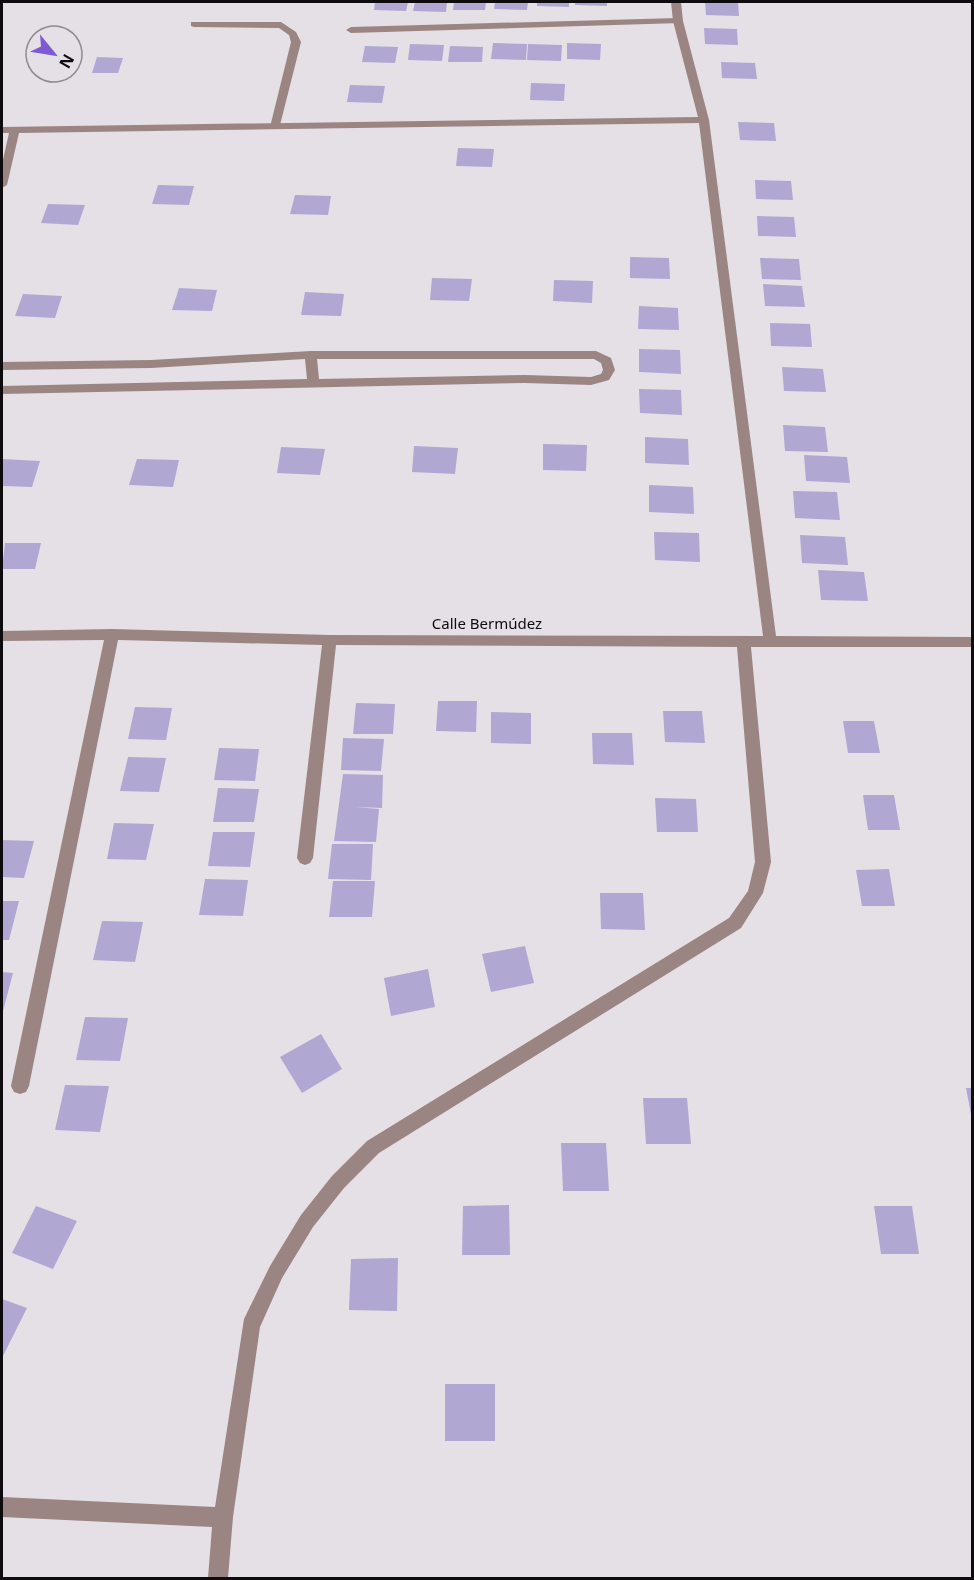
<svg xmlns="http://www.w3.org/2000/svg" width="974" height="1580" viewBox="0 0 974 1580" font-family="'Noto Sans',sans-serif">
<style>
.building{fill:#b0a8d2}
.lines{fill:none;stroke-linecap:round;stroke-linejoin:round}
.lane{fill:#9b8583;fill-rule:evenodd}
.street{fill:#9b8583;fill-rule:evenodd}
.labels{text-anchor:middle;stroke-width:6;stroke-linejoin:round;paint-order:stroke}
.street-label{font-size:15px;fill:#0d0b0d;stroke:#e5dfe6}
</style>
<rect width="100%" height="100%" fill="#e5dfe6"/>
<path class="building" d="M 375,2 L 408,2 L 406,11 L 374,10 Z
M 415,2 L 447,2 L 446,12 L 413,11 Z
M 454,2 L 486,2 L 485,10 L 453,10 Z
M 495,2 L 528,2 L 527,10 L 494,9 Z
M 537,2 L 569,2 L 569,7 L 537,6 Z
M 575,2 L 607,2 L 607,6 L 575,5 Z
M 705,2 L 738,2 L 739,16 L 706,15 Z
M 704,28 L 737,29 L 738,45 L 705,44 Z
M 493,43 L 527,44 L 526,60 L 491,59 Z
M 567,43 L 601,44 L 600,60 L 567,59 Z
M 410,44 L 444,45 L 442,61 L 408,60 Z
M 528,44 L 562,45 L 561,61 L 527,60 Z
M 365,46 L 398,47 L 395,63 L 362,62 Z
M 450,46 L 483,47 L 482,62 L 448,62 Z
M 97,57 L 123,58 L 118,73 L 92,73 Z
M 721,62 L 755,63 L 757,79 L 722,78 Z
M 531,83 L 565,84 L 564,101 L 530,100 Z
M 350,85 L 385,86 L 382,103 L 347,102 Z
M 738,122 L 774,123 L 776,141 L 740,140 Z
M 458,148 L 494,149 L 492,167 L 456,166 Z
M 755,180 L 791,181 L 793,200 L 756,199 Z
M 158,185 L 194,186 L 189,205 L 152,204 Z
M 295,195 L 331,196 L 328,215 L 290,214 Z
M 48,204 L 85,205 L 78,225 L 41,223 Z
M 757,216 L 794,217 L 796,237 L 758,236 Z
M 630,257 L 669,258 L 670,279 L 630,278 Z
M 760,258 L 799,259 L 801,280 L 762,279 Z
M 432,278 L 472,279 L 469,301 L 430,300 Z
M 554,280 L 593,281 L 592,303 L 553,301 Z
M 763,284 L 802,286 L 805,307 L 765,306 Z
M 179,288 L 217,290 L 212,311 L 172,310 Z
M 305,292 L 344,294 L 341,316 L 301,315 Z
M 23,294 L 62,296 L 55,318 L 15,316 Z
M 639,306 L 678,308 L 679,330 L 638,329 Z
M 770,323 L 810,324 L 812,347 L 771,346 Z
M 639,349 L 680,350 L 681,374 L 639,372 Z
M 782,367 L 823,369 L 826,392 L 784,391 Z
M 639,389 L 681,390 L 682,415 L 640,413 Z
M 783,425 L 825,427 L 828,452 L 785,451 Z
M 645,437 L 688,439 L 689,465 L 645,463 Z
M 543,444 L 587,445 L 586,471 L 543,470 Z
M 414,446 L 458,448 L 455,474 L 412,472 Z
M 281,447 L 325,449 L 320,475 L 277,473 Z
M 804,455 L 847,457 L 850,483 L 806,481 Z
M 2,459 L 40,461 L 32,487 L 2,486 Z
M 137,459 L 179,460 L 173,487 L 129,485 Z
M 649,485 L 693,487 L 694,514 L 649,512 Z
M 793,491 L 837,492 L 840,520 L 795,518 Z
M 654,532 L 699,533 L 700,562 L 655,560 Z
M 800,535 L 845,537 L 848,565 L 802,563 Z
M 5,543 L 41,543 L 35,569 L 2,569 Z
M 818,570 L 864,572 L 868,601 L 821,600 Z
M 438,701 L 477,701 L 476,732 L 436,731 Z
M 356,703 L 395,704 L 393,734 L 353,734 Z
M 135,707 L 172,708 L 166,740 L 128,739 Z
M 663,711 L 702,711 L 705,743 L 665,742 Z
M 491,712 L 531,713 L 531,744 L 491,743 Z
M 843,721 L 874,721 L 880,753 L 848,753 Z
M 592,733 L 632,733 L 634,765 L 593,764 Z
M 343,738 L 384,739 L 381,771 L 341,770 Z
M 219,748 L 259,749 L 255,781 L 214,780 Z
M 128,757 L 166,758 L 159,792 L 120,791 Z
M 343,774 L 383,775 L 382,808 L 356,807 L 379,809 L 376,842 L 334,841 Z
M 218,788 L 259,789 L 254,822 L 213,822 Z
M 863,795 L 894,795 L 900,830 L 868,830 Z
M 655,798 L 696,799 L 698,832 L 657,832 Z
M 114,823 L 154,824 L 146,860 L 107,859 Z
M 213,832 L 255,832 L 250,867 L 208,866 Z
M 2,840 L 34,841 L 24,878 L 2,877 Z
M 332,844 L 373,844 L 371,880 L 328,879 Z
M 889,869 L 895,906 L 862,906 L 856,870 Z
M 205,879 L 248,880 L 243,916 L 199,915 Z
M 333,881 L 375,881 L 372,917 L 329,917 Z
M 600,893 L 643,893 L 645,930 L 601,929 Z
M 2,901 L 19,901 L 9,940 L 2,940 Z
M 102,921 L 143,922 L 135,962 L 93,960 Z
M 525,946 L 534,983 L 491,992 L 482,954 Z
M 428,969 L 435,1007 L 391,1016 L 384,978 Z
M 2,972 L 13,973 L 2,1015 Z
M 85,1017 L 128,1018 L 120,1061 L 76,1060 Z
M 321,1034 L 342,1069 L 302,1093 L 280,1057 Z
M 65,1085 L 109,1086 L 100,1132 L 55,1130 Z
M 966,1088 L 972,1088 L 972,1114 L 971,1114 Z
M 643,1098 L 687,1098 L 691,1144 L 646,1144 Z
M 561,1143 L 606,1143 L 609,1191 L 563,1191 Z
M 509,1205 L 510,1255 L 462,1255 L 463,1206 Z
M 36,1206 L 77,1221 L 53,1269 L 12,1253 Z
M 874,1206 L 912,1206 L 919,1254 L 881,1254 Z
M 398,1258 L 397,1311 L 349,1310 L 351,1259 Z
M 2,1299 L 27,1308 L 2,1358 Z
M 445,1384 L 495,1384 L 495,1441 L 445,1441 Z"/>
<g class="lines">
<path class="lane" d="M 678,18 L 683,21 L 681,23 L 351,33 L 346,30 L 351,27 Z
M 191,22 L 281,22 L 296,32 L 301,42 L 279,129 L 270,127 L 291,42 L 289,35 L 279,28 L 194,27 L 191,26 Z"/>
<path class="street" d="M 671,2 L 681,2 L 683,21 L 709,120 L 776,636 L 972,637 L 972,647 L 751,647 L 771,862 L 763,893 L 741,928 L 379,1153 L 344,1188 L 313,1227 L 282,1278 L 260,1327 L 233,1517 L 228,1578 L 208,1578 L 212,1527 L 2,1517 L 2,1497 L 215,1507 L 244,1319 L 270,1266 L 301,1215 L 332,1176 L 367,1141 L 729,918 L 748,891 L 755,862 L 737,647 L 336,645 L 313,858 L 310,863 L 305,865 L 300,863 L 297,858 L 322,645 L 118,640 L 29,1086 L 26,1092 L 20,1094 L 14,1092 L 11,1086 L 104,640 L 2,641 L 2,631 L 112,629 L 330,635 L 763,636 L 699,123 L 19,133 L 7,185 L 2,188 L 2,164 L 9,133 L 2,133 L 2,127 L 698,117 L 673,21 Z
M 311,351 L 596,351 L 611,358 L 615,370 L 609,380 L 591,385 L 525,383 L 2,394 L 2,386 L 307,379 L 305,359 L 151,368 L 2,370 L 2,362 L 151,360 ZM 317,359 L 594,359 L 601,363 L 603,370 L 601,374 L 591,377 L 525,375 L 319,379 Z"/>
</g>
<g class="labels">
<g class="street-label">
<text x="487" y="629">Calle Bermúdez</text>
</g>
</g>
<rect width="974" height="1580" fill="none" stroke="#0d0b0d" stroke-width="6"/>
<g transform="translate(54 54) rotate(120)"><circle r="28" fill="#e5dfe6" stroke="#8f8a8f" stroke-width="1.5"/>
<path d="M0-4.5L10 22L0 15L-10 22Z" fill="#7e59d3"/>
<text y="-9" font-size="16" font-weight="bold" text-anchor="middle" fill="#0d0b0d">N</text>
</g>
</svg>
